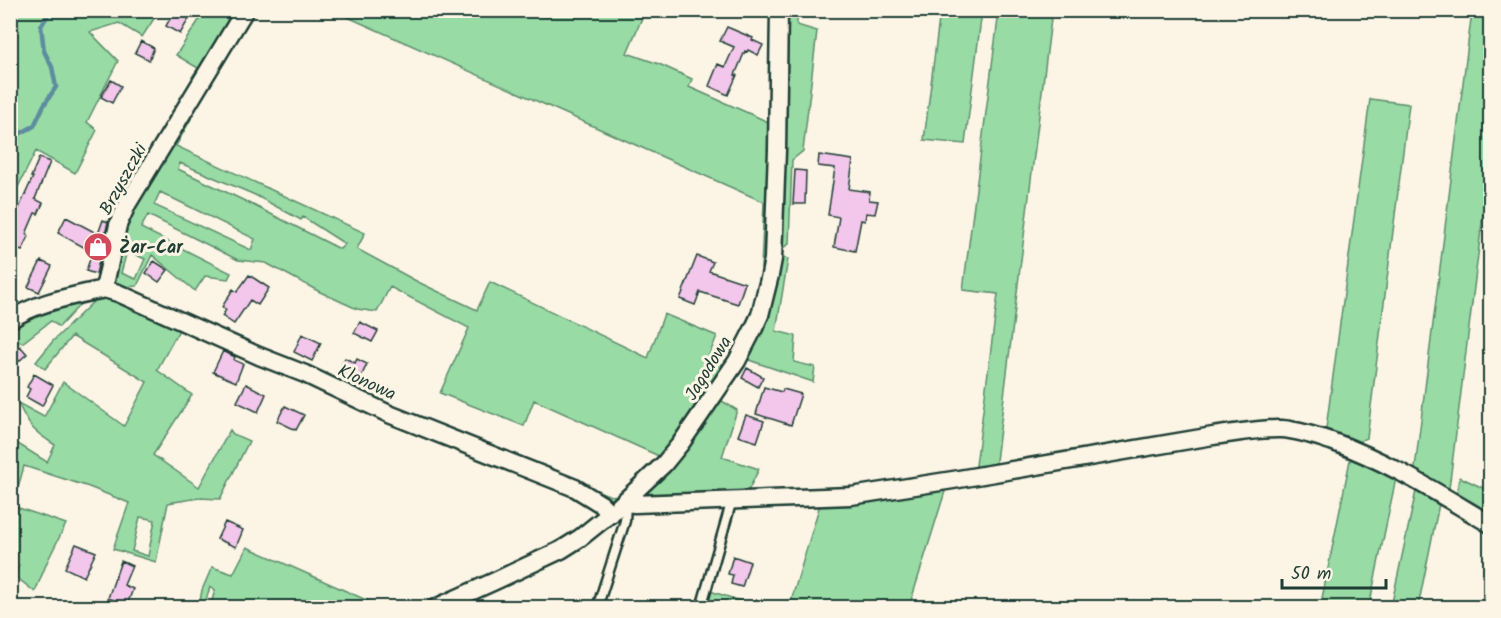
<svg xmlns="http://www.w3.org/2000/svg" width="1501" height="618" viewBox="0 0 1501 618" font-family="Kalam,sans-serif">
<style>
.green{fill:#98dba5;stroke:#5c8c6c;stroke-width:1.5;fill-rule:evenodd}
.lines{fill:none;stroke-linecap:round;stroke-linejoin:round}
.stream{stroke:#5d8c9f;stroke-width:4.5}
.building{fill:#f3c6eb;stroke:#1f3d34;stroke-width:1.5}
.lane-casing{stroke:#1f3d34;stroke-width:13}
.street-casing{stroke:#1f3d34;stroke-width:21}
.lane{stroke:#fcf5e5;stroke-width:8}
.street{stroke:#fcf5e5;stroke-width:16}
.labels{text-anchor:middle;stroke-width:6;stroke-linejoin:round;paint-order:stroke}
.street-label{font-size:18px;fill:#1f3d34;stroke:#fcf5e5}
.poi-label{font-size:18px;font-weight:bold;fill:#1f3d34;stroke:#fcf5e5;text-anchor:start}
</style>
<rect width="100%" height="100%" fill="#fcf5e5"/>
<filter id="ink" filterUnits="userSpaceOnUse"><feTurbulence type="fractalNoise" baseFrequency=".0167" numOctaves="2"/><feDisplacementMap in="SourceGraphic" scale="12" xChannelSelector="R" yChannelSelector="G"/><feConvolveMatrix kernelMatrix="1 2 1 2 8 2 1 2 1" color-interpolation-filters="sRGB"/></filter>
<g filter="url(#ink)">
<path class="green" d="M 11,10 L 159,11 L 142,37 L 119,23 L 90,32 L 118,61 L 87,122 L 97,130 L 75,173 L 36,151 L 11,201 Z
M 205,11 L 240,11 L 199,82 L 192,77 L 198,68 L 176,55 Z
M 334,11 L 645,11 L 627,53 L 659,64 L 692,79 L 689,87 L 773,124 L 765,270 L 761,268 L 764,202 Z
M 785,11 L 797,11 L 797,25 L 817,31 L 803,151 L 792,160 L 789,244 L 781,249 Z
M 940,11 L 982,11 L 965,144 L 924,140 Z
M 999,11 L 1052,11 L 995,469 L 975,473 L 998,294 L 963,290 Z
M 1472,11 L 1490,11 L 1490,158 L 1448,497 L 1414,476 Z
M 1370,99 L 1409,104 L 1367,438 C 1361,439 1359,442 1357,447 L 1325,436 Z
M 186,117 L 191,119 L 176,146 L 365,233 L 357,249 L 418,282 L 477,310 L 490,282 L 648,358 L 664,314 L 717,336 L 707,360 L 716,364 L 718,362 L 729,368 L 676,445 L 620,500 L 612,500 L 603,498 L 427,422 L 611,496 L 618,495 L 661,457 L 534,400 L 524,426 L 440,393 L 469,328 L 390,287 L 377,312 L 357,309 L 320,292 L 266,263 L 238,260 L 148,215 L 141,228 L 231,273 L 228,279 L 205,276 L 195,291 L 152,255 L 137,286 L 113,287 L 121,229 ZM 180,163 L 255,195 L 301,220 L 303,217 L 345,244 L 340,249 L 249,203 L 178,169 ZM 160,192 L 255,239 L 251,250 L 154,205 ZM 127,251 L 145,259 L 136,279 L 121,273 Z
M 779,257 L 788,259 L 776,331 L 796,336 L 794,362 L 815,367 L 813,382 L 743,358 Z
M 89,295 L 59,327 L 51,321 L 22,343 L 20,341 L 11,350 L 11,327 L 37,312 Z
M 100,295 L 106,295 L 251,358 L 179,330 L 157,370 L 192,395 L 153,455 L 199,487 L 230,430 L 233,434 L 249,441 L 220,499 L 199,498 L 168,503 L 156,562 L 113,549 L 129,503 L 89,487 L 24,466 L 13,506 L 66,524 L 48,560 L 35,592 L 15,576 L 19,565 L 11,561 L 10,486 L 17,468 L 11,465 L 10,439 L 47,462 L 55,445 C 33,431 29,427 18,403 L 44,417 L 63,382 L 124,426 L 147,382 L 72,336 L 45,369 L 36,362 L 53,341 ZM 140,517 L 155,520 L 148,556 L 132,551 Z
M 717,398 L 737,410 L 722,457 L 759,469 L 745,497 L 637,501 Z
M 1351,455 L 1396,478 L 1369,607 L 1320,608 Z
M 1460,477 L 1489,491 L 1481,514 L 1455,501 Z
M 947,485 L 909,607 L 789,608 L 821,501 Z
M 1416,491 L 1439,504 L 1418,607 L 1391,607 Z
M 247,547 L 382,607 L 210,607 L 215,590 L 210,587 L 204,607 L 199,607 L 202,590 L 212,567 L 233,574 Z
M 710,591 L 747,603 L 746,607 L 705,608 Z"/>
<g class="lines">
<path class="stream" d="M 10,139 L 34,126 L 44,105 L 56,87 L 52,67 L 44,51 L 41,26 L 51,10"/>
</g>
<path class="building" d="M 175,10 L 194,10 L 180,34 L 166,26 Z
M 727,27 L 753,38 L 752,40 L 763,45 L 758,55 L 748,50 L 747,52 L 745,51 L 735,75 L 737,75 L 728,95 L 709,86 L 718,64 L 725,67 L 734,47 L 720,41 Z
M 141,41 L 154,48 L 149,60 L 135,53 Z
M 111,80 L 121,86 L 112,103 L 101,97 Z
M 819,155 L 853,160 L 849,189 L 870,192 L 869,200 L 878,201 L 875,214 L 866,213 L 865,221 L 861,220 L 855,251 L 834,247 L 839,217 L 828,215 L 835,168 L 818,166 Z
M 39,158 L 50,162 L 35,199 L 43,203 L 38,214 L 35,213 L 26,234 L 29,236 L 22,251 L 10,246 L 10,228 L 33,177 L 31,177 Z
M 795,170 L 806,171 L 805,204 L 793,204 Z
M 66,217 L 98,234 L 103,220 L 108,222 L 96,274 L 86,271 L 92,253 L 91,251 L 58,233 Z
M 697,256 L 713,262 L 709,271 L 745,283 L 738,304 L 700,292 L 695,305 L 680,299 Z
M 41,261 L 52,266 L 39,292 L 28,287 Z
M 154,261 L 168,270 L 159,282 L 146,273 Z
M 249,275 L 269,288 L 258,305 L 250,300 L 234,324 L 222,316 L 226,310 L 222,307 L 233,289 L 237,292 Z
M 360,322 L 378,331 L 372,342 L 354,333 Z
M 302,334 L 321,343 L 312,361 L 294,352 Z
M 20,346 L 27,354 L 10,369 L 10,355 Z
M 223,351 L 235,357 L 234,360 L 243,364 L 236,382 L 213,372 Z
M 345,358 L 355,363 L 357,359 L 367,364 L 358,383 L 337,373 Z
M 747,368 L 763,377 L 758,387 L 742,378 Z
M 34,374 L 53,385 L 42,406 L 26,397 L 30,389 L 27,387 Z
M 246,384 L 266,394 L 258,412 L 237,402 Z
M 764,387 L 782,392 L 783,389 L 801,394 L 791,425 L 756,414 Z
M 285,406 L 304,415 L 296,430 L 277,421 Z
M 746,415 L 764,421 L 757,442 L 738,436 Z
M 225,522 L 243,530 L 236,547 L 217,539 Z
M 76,544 L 96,552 L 84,577 L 65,568 Z
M 733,556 L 750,562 L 742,587 L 731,584 L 733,575 L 728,574 Z
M 121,561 L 132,566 L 124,585 L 133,589 L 127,605 L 108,598 Z"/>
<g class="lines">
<g class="lane-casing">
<path id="lane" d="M 597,608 L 625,521 L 626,504
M 701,608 L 732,500"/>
</g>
<g class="street-casing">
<path id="street" d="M 104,289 L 118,293 L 259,356 L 305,374 L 389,414 L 575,488 L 601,504 L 611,514
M 10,320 C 36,302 74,296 104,289 L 118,225 L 128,203 L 245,10
M 623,503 L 635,504 L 851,496 L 953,480 L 1213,436 C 1236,433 1259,428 1282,429 C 1298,430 1315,436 1331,441 C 1388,461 1439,494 1490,524
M 435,608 L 495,581 L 561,550 L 580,538 L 615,510 L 664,464 L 681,443 L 737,361 L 754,328 L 760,315 L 770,275 L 773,259 L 777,150 L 779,10"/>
</g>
<use href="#lane" class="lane"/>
<use href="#street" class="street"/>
</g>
</g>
<defs>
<g id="shop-disc" transform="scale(1.5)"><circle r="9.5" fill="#d1495b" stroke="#fcf5e5"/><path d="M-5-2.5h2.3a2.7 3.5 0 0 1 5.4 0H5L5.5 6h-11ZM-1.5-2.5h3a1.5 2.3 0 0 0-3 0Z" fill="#fff"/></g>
</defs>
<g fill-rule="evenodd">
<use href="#shop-disc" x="98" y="247"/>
</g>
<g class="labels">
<g class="street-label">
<text transform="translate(123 179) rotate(-61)" y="6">Brzyszczki</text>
<text transform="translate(708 368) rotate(-58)" y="6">Jagodowa</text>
<text transform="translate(367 382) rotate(25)" y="6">Klonowa</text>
</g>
<g class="poi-label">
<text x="119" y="253">Żar-Car</text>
</g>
</g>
<rect width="1501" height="618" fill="none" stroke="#fcf5e5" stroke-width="36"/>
<rect x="18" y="18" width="1465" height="582" fill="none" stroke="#1f3d34" stroke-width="2" filter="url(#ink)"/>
<path d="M1282 579v9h104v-9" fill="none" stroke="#1f3d34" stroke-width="3"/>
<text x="1291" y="579" font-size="18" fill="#1f3d34" stroke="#fcf5e5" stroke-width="4.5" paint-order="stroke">50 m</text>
</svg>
